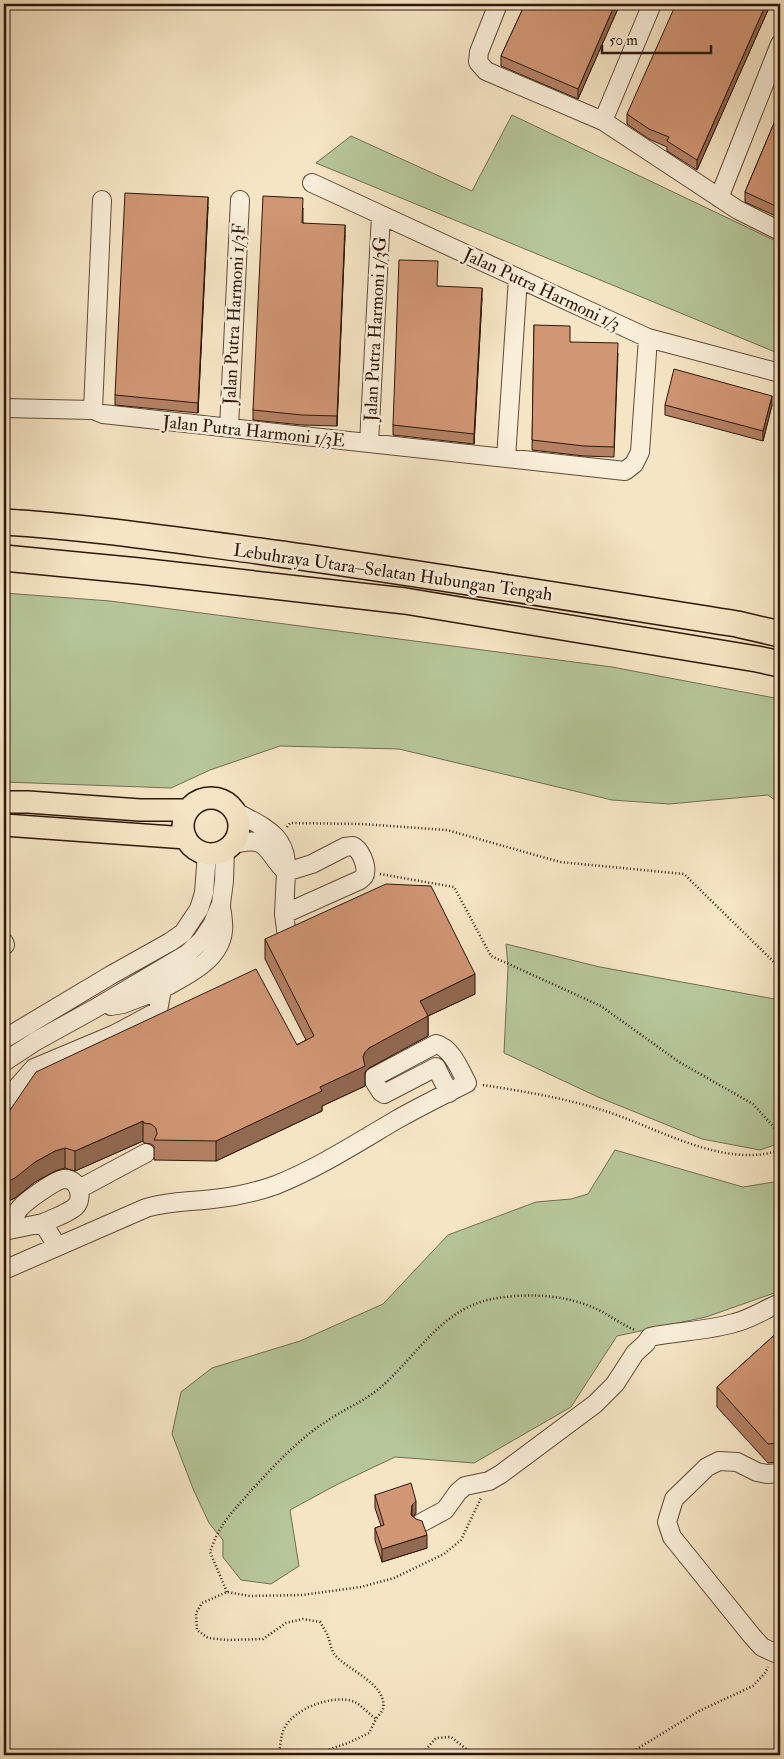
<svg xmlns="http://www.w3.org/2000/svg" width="784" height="1759" viewBox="0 0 784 1759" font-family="'IM FELL Double Pica',serif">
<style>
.green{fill:#b6c69a;stroke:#726e51}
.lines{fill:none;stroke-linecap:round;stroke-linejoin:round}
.minor-casing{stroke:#604a37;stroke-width:20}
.major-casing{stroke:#2e1708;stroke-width:24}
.highway-casing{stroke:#2e1708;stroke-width:28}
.path{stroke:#2e1708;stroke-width:2.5;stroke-dasharray:1 2.5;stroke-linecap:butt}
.minor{stroke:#f9eed9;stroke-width:18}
.major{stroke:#f6e5c5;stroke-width:21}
.highway{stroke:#f6e5c5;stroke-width:25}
.wall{fill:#b48164;stroke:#2e1708}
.shaded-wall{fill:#926951;stroke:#2e1708}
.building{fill:#d19674;stroke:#2e1708}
.labels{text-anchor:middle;stroke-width:5;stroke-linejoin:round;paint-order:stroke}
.street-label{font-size:18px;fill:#2e1708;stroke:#f9eed9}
</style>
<rect width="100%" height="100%" fill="#f6e5c5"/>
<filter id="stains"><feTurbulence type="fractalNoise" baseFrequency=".004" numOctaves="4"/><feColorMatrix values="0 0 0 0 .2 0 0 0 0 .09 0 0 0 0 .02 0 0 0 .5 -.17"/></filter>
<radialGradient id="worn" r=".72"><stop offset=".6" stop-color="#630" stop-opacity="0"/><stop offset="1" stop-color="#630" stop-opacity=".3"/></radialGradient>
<path class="green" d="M 512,115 L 780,243 L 780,354 L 316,163 L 351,136 L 472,191 Z
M 4,593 L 110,601 L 612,667 L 780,699 L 780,804 L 768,795 L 669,804 L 612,800 L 399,749 L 280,746 L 210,770 L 171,788 L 4,782 Z
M 506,944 L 600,967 L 780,1000 L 780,1143 L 760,1150 L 702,1139 L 598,1097 L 504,1053 L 508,967 Z
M 615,1150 L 743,1187 L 780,1181 L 780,1291 L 706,1317 L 617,1336 L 571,1407 L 474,1463 L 395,1457 L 336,1485 L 290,1510 L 299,1566 L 271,1584 L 241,1580 L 223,1557 L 223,1540 L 209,1523 L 194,1491 L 172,1434 L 181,1392 L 212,1368 L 300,1341 L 383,1304 L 448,1235 L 536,1202 L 571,1199 L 588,1194 Z"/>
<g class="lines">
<g class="minor-casing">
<path id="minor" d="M 498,4 L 479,52 L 478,62 L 486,71 L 603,121 L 738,210 L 780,231
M 603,121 L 652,4
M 312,183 L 648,338 L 780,373
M 719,198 L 780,44
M 102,200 L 93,410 L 103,414 L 625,471 L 634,464 L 640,452 L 648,338
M 4,408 L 93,410
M 229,428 L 240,200
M 369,443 L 381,215
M 506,458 L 518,278
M 236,812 C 263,827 288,834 286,872 L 312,864 L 345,847 L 353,846 C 360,849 367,865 365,873 C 365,877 363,877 360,880 L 284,914
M 231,845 C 269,834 264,850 286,872 L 284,914 L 287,937
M 4,942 L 5,945
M 111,1006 L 123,1004 L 162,989
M 4,1039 L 111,975 L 170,942 L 183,933 L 199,909 L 204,893 L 207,853
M 4,1062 L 36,1041 L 94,1009 L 187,954 L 202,940 L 212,925 L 221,904 L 224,881 L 225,850
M 4,1102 L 34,1068 L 115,1034 L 158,1011 L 162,989 C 185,976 220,961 223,931 C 224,923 222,914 221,907
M 79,1189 L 146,1153
M 4,1231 L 43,1223 L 57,1246
M 5,1231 C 10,1224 14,1215 20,1208 C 26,1201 55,1180 64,1179 C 79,1178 84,1199 75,1207 C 68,1213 52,1219 43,1223
M 4,1270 L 146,1208 C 169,1201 189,1202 213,1199 C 234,1197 256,1192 276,1185 C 318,1168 357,1143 396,1120 C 419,1107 443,1095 467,1083 C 460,1070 452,1048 436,1044 L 374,1077 L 374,1081 L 381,1092 L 384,1094 L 436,1067 L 449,1093
M 780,1473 L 767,1474 L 757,1472 L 737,1462 L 719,1461 L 707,1467 L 674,1499 L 667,1522 L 672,1537 L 752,1636 L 762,1647 L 775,1653 L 780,1650
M 421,1523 L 445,1510 L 458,1492 L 465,1486 L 489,1481 L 501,1474 L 595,1404 L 615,1384 L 635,1353 L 646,1343 L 650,1337 C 678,1331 707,1331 734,1323 C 751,1319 765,1309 780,1303"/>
</g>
<g class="major-casing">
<path id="major" d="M183 826a28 28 0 1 1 56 0a28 28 0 1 1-56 0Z
M 4,802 L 28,802 L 140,810 L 188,810
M 4,825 L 186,838"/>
</g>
<g class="highway-casing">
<path id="highway" d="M 4,522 C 89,527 174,540 259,551 C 419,573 578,599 737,624 L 780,634
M 4,558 L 139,571 L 405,601 L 757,659 L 780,664"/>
</g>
<path class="path" d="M 287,827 L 290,823 L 361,824 L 447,830 L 560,862 L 684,874 L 780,968
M 380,874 L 454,887 L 491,956 L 601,1006 L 679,1062 L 753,1104 L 780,1134
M 483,1085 C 522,1091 564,1098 602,1110 C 655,1126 724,1170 780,1150
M 227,1592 L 210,1552 C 213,1544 216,1535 221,1528 C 228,1515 240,1504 249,1493 C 273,1467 297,1440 327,1421 C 344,1409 365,1401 381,1387 C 417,1356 441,1309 492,1299 C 525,1293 561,1294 592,1307 C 607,1313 620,1324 635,1330
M 281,1750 L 294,1753 L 321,1752 L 348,1743 L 369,1733 L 376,1719
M 278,1755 C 281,1747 280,1737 284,1729 C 292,1709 335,1693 355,1702 C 362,1706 369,1714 376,1719 C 378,1716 382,1712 383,1709 C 388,1684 347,1670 335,1655 C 331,1650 330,1642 328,1636 C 326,1632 323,1627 320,1622 L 303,1619 L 286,1623 L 263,1639 L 227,1640 L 208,1638 L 197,1630 L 196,1613 L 202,1603 L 227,1592 L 250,1596 L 302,1595 L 361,1587 L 394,1578 L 444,1554 L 461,1540 L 481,1498
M 421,1755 L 436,1738 L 451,1737 L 474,1755
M 627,1755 L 699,1711 L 753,1686 L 765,1673 L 768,1667"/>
<use href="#minor" class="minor"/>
<use href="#major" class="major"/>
<use href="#highway" class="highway"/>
</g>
<path class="wall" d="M 525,4 L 620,4 L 578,99 L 501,66 L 501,56 Z
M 766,4 L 768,4 L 768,10 L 697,170 L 667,151 L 667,147 L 649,139 L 627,124 L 627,114 Z
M 780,109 L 780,218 L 745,202 L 745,192 Z
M 208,207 L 198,413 L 115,405 L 115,395 Z
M 303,208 L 303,223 L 345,235 L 337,426 L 302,425 L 253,420 L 253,410 Z
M 438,286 L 482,298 L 474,444 L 393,435 L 393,425 Z
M 534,325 L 570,342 L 618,353 L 614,457 L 584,456 L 532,450 Z
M 665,405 L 772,405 L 763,441 L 665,415 Z
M 265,939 L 475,994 L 428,1016 L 428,1036 L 369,1068 L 365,1072 L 365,1086 L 322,1106 L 322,1111 L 216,1161 L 154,1160 L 154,1146 L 151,1144 L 144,1143 L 143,1141 L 75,1171 L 65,1168 L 55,1171 L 35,1182 L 15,1198 L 4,1203 L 4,1119 L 297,1045 L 306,1040 L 265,959 Z
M 780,1330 L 780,1461 L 778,1462 L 768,1463 L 717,1407 L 717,1387 Z
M 375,1495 L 416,1513 L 413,1517 L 427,1548 L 382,1562 L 375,1540 L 375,1528 L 381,1526 L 375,1508 Z"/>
<path class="shaded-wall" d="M 615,4 L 620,4 L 578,99 L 578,89 Z
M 766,4 L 768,4 L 768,10 L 697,170 L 697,160 Z
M 208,197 L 208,207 L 198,413 L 198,403 Z
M 345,225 L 345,235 L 337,426 L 337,416 Z
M 482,288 L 482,298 L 474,444 L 474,434 Z
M 772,396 L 772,405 L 763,441 L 763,431 Z
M 475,974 L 475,994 L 428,1016 L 428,1036 L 369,1068 L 365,1072 L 365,1086 L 322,1106 L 322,1111 L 216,1161 L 216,1141 L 320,1087 L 363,1057 L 365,1052 L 420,1001 Z
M 143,1121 L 143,1141 L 75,1171 L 75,1151 Z
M 65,1148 L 65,1168 L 55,1171 L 35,1182 L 15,1198 L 4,1203 L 4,1183 L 35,1162 L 55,1151 Z
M 780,1442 L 780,1461 L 778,1462 L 778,1443 Z
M 416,1501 L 416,1513 L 412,1518 L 412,1505 Z
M 427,1535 L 427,1548 L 382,1562 L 382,1549 Z"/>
<path class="building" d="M 525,4 L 615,4 L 578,89 L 501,56 Z
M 676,4 L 766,4 L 697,160 L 667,141 L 669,137 L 649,129 L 627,114 Z
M 780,109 L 780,208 L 745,192 Z
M 125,193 L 208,197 L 198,403 L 115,395 Z
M 263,196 L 303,198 L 302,223 L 345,225 L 337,416 L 302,415 L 253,410 Z
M 399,260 L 438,261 L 437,286 L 482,288 L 474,434 L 393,425 Z
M 534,325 L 570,326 L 570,342 L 618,343 L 614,447 L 584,446 L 532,440 Z
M 674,369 L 772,396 L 763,431 L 665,405 Z
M 386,884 L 431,886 L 475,974 L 420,1001 L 428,1016 L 369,1048 L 365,1052 L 363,1057 L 365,1066 L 320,1087 L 322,1091 L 216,1141 L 154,1140 L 157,1134 L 156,1128 L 151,1124 L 144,1123 L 143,1121 L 75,1151 L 65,1148 L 55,1151 L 35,1162 L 15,1178 L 4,1183 L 4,1119 L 36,1072 L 256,969 L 297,1045 L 314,1036 L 265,939 Z
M 780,1330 L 780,1442 L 778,1443 L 768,1444 L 717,1387 Z
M 411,1483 L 416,1501 L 412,1505 L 411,1515 L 416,1519 L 422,1521 L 427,1535 L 382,1549 L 375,1528 L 384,1525 L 375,1495 Z"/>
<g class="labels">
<g class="street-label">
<text transform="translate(542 289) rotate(25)" y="6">Jalan Putra Harmoni 1/3</text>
<text transform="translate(234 314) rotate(-87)" y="6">Jalan Putra Harmoni 1/3F</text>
<text transform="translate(375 329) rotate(-87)" y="6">Jalan Putra Harmoni 1/3G</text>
<text transform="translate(254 431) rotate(6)" y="6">Jalan Putra Harmoni 1/3E</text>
<text transform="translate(393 572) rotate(8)" y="6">Lebuhraya Utara–Selatan Hubungan Tengah</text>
</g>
</g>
<rect width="784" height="1759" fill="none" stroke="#f6e5c5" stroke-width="20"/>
<rect x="5" y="5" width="774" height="1749" fill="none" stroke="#2e1708" stroke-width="2.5"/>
<rect x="10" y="10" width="764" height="1739" fill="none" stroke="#2e1708"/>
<path d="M602 45v8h109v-8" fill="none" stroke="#2e1708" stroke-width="2.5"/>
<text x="609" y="45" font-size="15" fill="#2e1708" stroke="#f9eed9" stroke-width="4" paint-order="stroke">50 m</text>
<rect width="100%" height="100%" filter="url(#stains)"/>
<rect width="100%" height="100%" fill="url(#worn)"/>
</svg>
